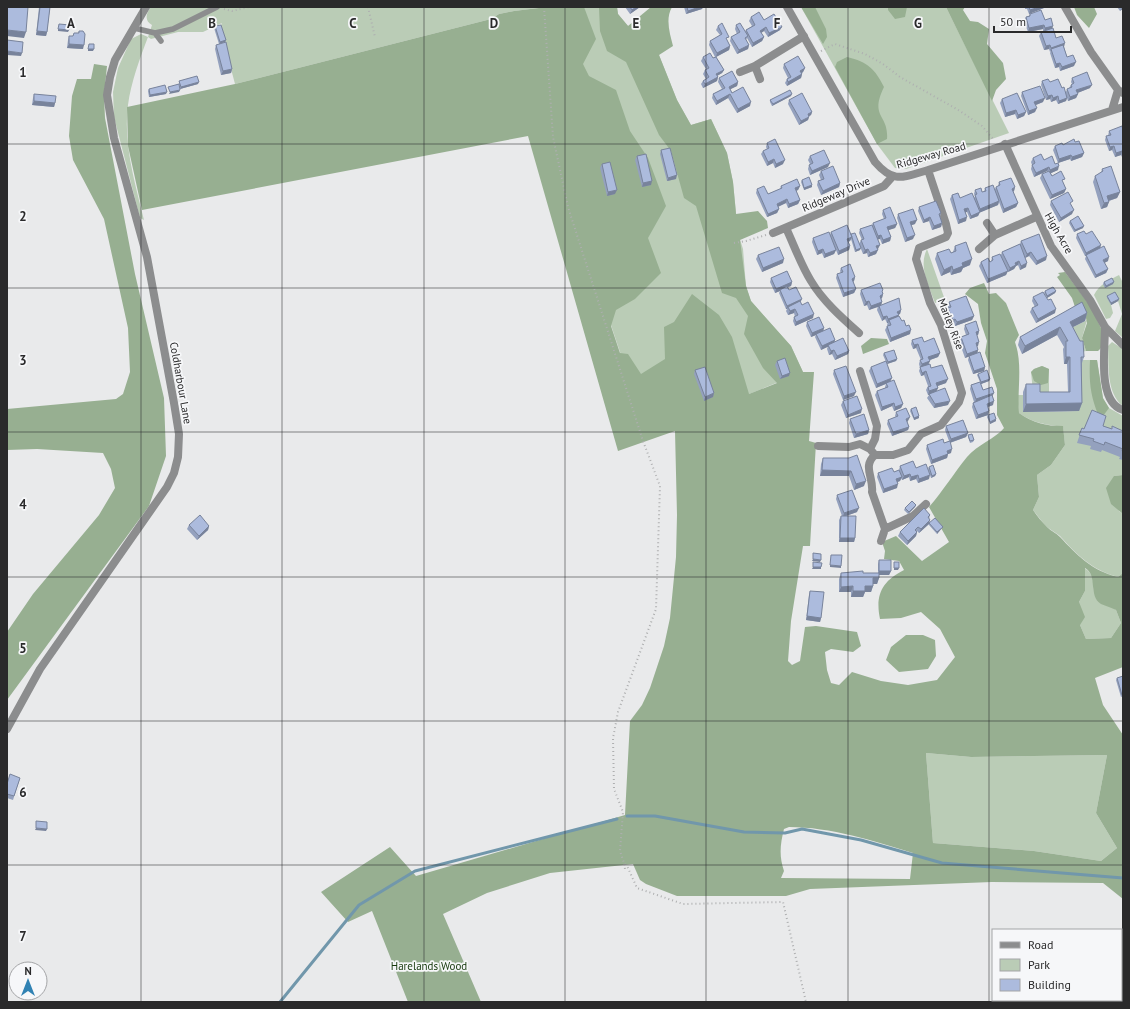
<svg xmlns="http://www.w3.org/2000/svg" width="1130" height="1009" viewBox="0 0 1130 1009" font-family="'PT Sans',sans-serif">
<style>
.green{fill:#baccb6}
.forest{fill:#97af91;fill-rule:evenodd}
.lines{fill:none;stroke-linecap:round;stroke-linejoin:round}
.stream{stroke:#7197ab;stroke-width:3}
.path{stroke:#aeafb0;stroke-width:2;stroke-dasharray:1 3;stroke-linecap:butt}
.service{stroke:#8c8d8e;stroke-width:5.5}
.minor{stroke:#8c8d8e;stroke-width:8}
.tertiary{stroke:#8c8d8e;stroke-width:8}
.trunk{stroke:#363838;stroke-width:11}
.wall{fill:#94a1be}
.shaded-wall{fill:#78839b}
.building{fill:#acbbdd;stroke:#78839b}
.grid{fill:none;stroke:#2a2a2b;stroke-width:1;stroke-opacity:0.55}
.labels{text-anchor:middle;stroke-width:3.5;stroke-linejoin:round;paint-order:stroke}
.street-label{font-size:11px;fill:#2a2a2b;stroke:#f6f7f9}
.park-label{font-size:11px;fill:#15380c;stroke:#f6f7f9}
.grid-label{font-size:13px;text-anchor:middle;font-weight:bold;fill:#2a2a2b;stroke:#f6f7f9;stroke-width:3.5;stroke-linejoin:round;paint-order:stroke}
</style>
<rect width="100%" height="100%" fill="#e9eaeb"/>
<path class="green" d="M 151,7 L 617,7 L 618,14 L 634,33 L 659,55 L 677,100 L 691,125 L 711,119 L 727,153 L 733,182 L 738,233 L 743,249 L 746,286 L 751,301 L 791,346 L 803,372 L 715,408 L 649,439 L 572,208 L 547,7 L 514,11 L 499,14 L 491,19 L 235,84 L 220,27 L 222,23 L 203,32 L 178,32 L 151,39 L 148,37 C 140,58 131,82 128,105 C 123,144 135,183 144,220 L 140,218 L 114,117 L 113,92 L 118,68 L 131,39 L 141,34 L 148,37 L 152,25 C 144,21 146,13 151,7 Z
M 801,7 L 946,7 L 1009,133 L 906,169 L 895,168 L 877,144 Z
M 927,249 L 945,300 L 935,303 C 929,285 918,267 927,249 Z
M 1119,275 L 1123,283 L 1123,338 L 1115,331 L 1122,314 L 1118,301 L 1111,305 L 1113,313 L 1110,318 L 1106,319 L 1094,295 C 1099,284 1110,280 1119,275 Z
M 1087,320 L 1082,338 L 1086,351 L 1081,352 L 1067,330 Z
M 1112,342 L 1123,349 L 1123,406 C 1106,393 1109,365 1108,346 Z
M 1081,360 L 1097,360 L 1103,399 L 1109,408 L 1123,416 L 1123,475 L 1114,476 L 1119,511 L 1123,514 L 1123,573 L 1118,577 C 1092,570 1077,555 1060,536 C 1056,533 1051,530 1047,527 C 1042,522 1037,515 1033,510 L 1039,497 L 1037,475 L 1051,465 L 1065,445 L 1063,427 C 1045,424 1035,424 1019,413 L 1017,395 L 1023,395 L 1024,412 L 1079,411 Z
M 1042,366 L 1049,369 L 1049,400 L 1033,392 L 1031,372 L 1034,369 Z
M 1084,568 C 1094,573 1093,583 1094,593 L 1116,610 L 1121,623 L 1111,638 L 1086,639 L 1080,625 L 1079,602 L 1085,591 Z
M 926,753 L 971,757 L 1107,755 L 1096,813 L 1117,848 L 1101,861 L 1034,851 L 933,843 Z"/>
<path class="forest" d="M 547,7 L 584,7 L 596,39 L 583,64 L 589,76 L 616,90 L 630,131 L 648,158 L 666,206 L 648,238 L 661,273 L 635,299 L 616,310 L 611,326 L 620,353 L 628,354 L 641,374 L 665,359 L 664,327 L 674,322 L 692,294 L 719,315 L 732,337 L 749,394 L 777,383 L 763,368 L 744,334 L 748,316 L 736,298 L 722,293 L 696,206 L 684,198 L 671,151 L 659,135 L 626,62 L 607,51 L 600,31 L 599,7 L 617,7 L 618,14 L 628,26 L 651,7 L 672,7 C 665,19 670,34 673,46 L 659,55 L 677,100 L 691,125 L 711,119 L 727,153 L 733,182 L 736,214 L 758,211 L 767,221 L 768,228 L 740,240 L 746,286 L 751,301 L 791,346 L 803,372 L 814,372 L 809,441 L 816,443 L 810,546 L 803,546 L 791,621 L 788,661 L 792,665 L 800,661 L 805,627 L 816,626 L 857,632 L 861,646 L 853,652 L 831,649 L 825,652 L 827,670 L 831,683 L 839,685 L 852,672 L 881,681 L 908,685 L 937,680 L 955,657 L 940,629 L 921,612 L 901,618 L 880,619 C 875,595 882,581 904,570 L 899,561 L 884,559 L 885,551 L 882,542 L 896,536 L 922,561 L 949,542 L 929,507 C 943,491 954,473 967,457 C 977,445 996,438 1004,428 L 997,415 L 997,389 L 985,353 L 987,341 L 981,323 L 978,304 L 965,294 L 970,288 L 984,283 L 989,294 L 996,293 L 1006,303 L 1019,335 L 1015,342 C 1023,365 1017,389 1019,413 C 1033,423 1046,426 1063,426 L 1065,445 L 1051,465 L 1037,475 L 1039,497 L 1033,510 C 1037,516 1042,522 1047,527 C 1051,531 1056,533 1060,537 C 1077,555 1092,571 1118,577 L 1123,573 L 1123,667 L 1095,678 L 1103,705 L 1123,735 L 1123,899 L 1103,883 L 992,882 L 810,889 L 786,896 L 677,896 L 646,884 L 640,880 L 633,864 L 550,873 L 487,893 L 443,914 L 481,1002 L 408,1002 L 372,911 L 348,922 L 321,892 L 390,847 L 416,876 L 625,815 L 630,721 L 642,705 L 650,688 L 664,646 L 670,618 L 676,557 L 677,515 L 675,431 L 618,451 L 528,136 L 142,210 L 128,146 L 127,107 L 235,84 L 491,19 L 499,14 L 514,11 ZM 1085,568 C 1098,575 1088,596 1101,604 C 1106,606 1112,608 1116,610 L 1121,623 L 1111,638 L 1086,639 L 1080,625 L 1085,617 L 1079,602 L 1085,591 ZM 926,753 L 971,757 L 1107,755 L 1096,813 L 1117,848 L 1101,861 L 1034,851 L 933,843 ZM 789,827 C 830,827 875,841 913,853 L 910,879 L 781,878 L 784,871 C 779,856 780,845 784,829 Z
M 801,7 L 815,7 L 826,29 L 827,37 L 823,44 Z
M 888,7 L 907,7 L 905,17 L 895,19 L 888,10 Z
M 946,7 L 965,7 L 963,10 L 970,21 L 978,22 L 989,29 L 987,44 L 1003,63 L 1006,79 L 996,90 L 992,101 Z
M 1074,7 L 1094,7 L 1097,14 L 1089,28 L 1077,15 Z
M 847,57 C 868,62 875,69 884,87 C 869,118 889,114 887,139 L 877,144 L 835,67 L 837,62 Z
M 94,64 L 107,66 L 104,96 L 105,118 L 135,274 L 164,398 L 166,456 L 149,506 L 7,700 L 7,632 L 33,594 L 99,515 L 115,488 L 111,469 L 103,453 L 37,449 L 7,450 L 7,409 L 116,399 L 123,394 L 130,372 L 128,328 L 104,219 L 73,160 L 69,136 L 72,96 L 77,79 L 91,79 Z
M 1065,272 L 1091,307 L 1101,328 L 1101,348 L 1098,351 L 1086,351 L 1082,338 L 1087,323 L 1085,313 L 1075,307 L 1072,298 L 1057,277 L 1060,275 L 1058,273 Z
M 871,338 L 887,339 L 889,344 L 863,354 L 861,346 Z
M 1090,360 L 1097,360 L 1103,398 L 1109,408 L 1103,416 L 1098,414 C 1090,395 1089,380 1090,360 Z
M 1042,366 L 1049,369 L 1048,383 L 1041,385 L 1034,381 L 1031,372 L 1034,369 Z
M 1123,475 L 1123,514 L 1111,504 L 1106,488 L 1114,476 Z
M 906,635 L 923,635 L 935,640 L 936,656 L 928,669 L 899,672 L 886,660 L 891,647 Z"/>
<g class="lines">
<path class="stream" d="M 627,816 L 655,816 L 744,832 L 785,833 L 802,829 L 861,840 L 942,863 L 1123,878
M 280,1002 L 359,905 L 415,871 L 617,819"/>
<path class="path" d="M 368,7 L 375,37
M 544,7 L 553,137 L 568,207 L 643,441 L 660,486 L 656,609 L 618,712 L 613,738 L 614,789 L 623,812 L 620,851 L 624,863 L 628,868 L 637,888 L 683,904 L 783,902 L 806,1002
M 224,9 L 232,11 L 249,7
M 821,51 L 835,44 L 865,54 L 883,64 L 900,77 L 960,111 L 982,126 L 994,140
M 734,243 L 746,241 L 766,235
M 624,864 L 625,869"/>
<path class="service" d="M 134,28 L 155,33 L 173,29 L 217,7
M 155,33 L 161,41"/>
<path class="minor" d="M 787,7 L 875,162 C 894,184 903,177 928,170 L 1123,107
M 1065,7 L 1091,52 L 1118,90 L 1123,93
M 740,72 L 755,66
M 760,79 L 755,66 L 804,36
M 1112,110 L 1118,90
M 1005,144 L 1051,246 L 1090,300 L 1105,327 L 1123,345
M 987,223 L 995,235
M 786,228 C 794,245 801,265 811,281 C 823,301 841,317 859,333
M 773,233 L 884,186 L 892,177
M 979,249 L 995,235 L 1036,217
M 1105,327 C 1105,350 1097,402 1123,410
M 860,371 L 877,426 L 875,439 L 870,449 L 875,455 L 893,455 L 908,450 L 921,434 L 941,425 L 959,402 L 962,393 L 941,325 L 930,303 L 916,259 L 919,248 L 946,237 L 948,233 L 946,224 L 928,170
M 818,446 L 849,447 L 860,444 L 870,449
M 875,455 C 862,466 874,478 872,492 L 885,529 L 881,541
M 885,529 L 913,516 L 926,504"/>
<path class="tertiary" d="M 7,729 L 40,669 L 167,487 L 174,473 L 178,457 L 179,434 L 174,403 L 147,257 L 114,138 L 107,95 L 110,77 L 115,60 L 146,7"/>
<path class="trunk" d="M 1121,983 L 1123,981
M 1105,1002 L 1107,1000"/>
</g>
<path class="wall" d="M 39,7 L 50,7 L 47,32 L 46,36 L 36,35 Z
M 625,7 L 640,7 L 630,14 Z
M 684,7 L 703,7 L 702,9 L 686,14 Z
M 1025,7 L 1044,7 L 1044,8 L 1030,13 L 1045,20 L 1052,28 L 1056,38 L 1064,47 L 1067,57 L 1074,66 L 1060,71 L 1059,67 L 1055,68 L 1050,53 L 1051,51 L 1050,52 L 1049,49 L 1044,50 L 1039,36 L 1041,32 L 1043,31 L 1043,29 L 1028,32 L 1024,21 L 1026,17 L 1029,16 L 1030,14 L 1029,14 L 1027,9 L 1025,9 Z
M 1117,7 L 1123,7 L 1120,11 Z
M 751,17 L 764,20 L 780,30 L 768,37 L 764,31 L 761,33 L 764,37 L 762,41 L 752,47 L 747,38 L 746,40 L 749,45 L 748,49 L 737,54 L 730,41 L 731,37 L 737,34 L 735,29 L 736,25 L 745,32 L 746,30 L 752,26 L 749,21 Z
M 215,26 L 226,40 L 225,42 L 219,44 L 214,28 Z
M 718,26 L 730,46 L 729,50 L 716,57 L 724,70 L 722,73 L 717,76 L 718,77 L 717,81 L 703,88 L 701,84 L 703,81 L 706,79 L 703,74 L 705,70 L 706,69 L 701,61 L 703,57 L 713,58 L 715,57 L 709,45 L 710,41 L 720,35 L 716,30 Z
M 79,31 L 83,49 L 67,48 L 68,40 L 69,36 L 73,36 L 74,33 L 78,33 Z
M 216,45 L 232,69 L 231,73 L 221,75 L 215,49 Z
M 784,64 L 805,68 L 803,72 L 802,73 L 802,74 L 801,78 L 787,86 L 785,83 L 787,79 L 788,78 L 783,68 Z
M 719,78 L 738,82 L 737,86 L 730,89 L 732,93 L 750,106 L 737,113 L 728,98 L 716,105 L 712,98 L 713,94 L 722,89 L 718,82 Z
M 1072,78 L 1090,88 L 1077,93 L 1078,94 L 1076,98 L 1068,101 L 1067,98 L 1066,101 L 1058,104 L 1056,100 L 1051,102 L 1050,99 L 1046,100 L 1041,85 L 1042,81 L 1050,82 L 1062,88 L 1066,92 L 1067,89 L 1069,88 L 1071,85 L 1072,84 L 1071,82 Z
M 179,81 L 198,84 L 180,89 L 179,83 Z
M 149,89 L 166,94 L 149,97 L 148,91 Z
M 1022,92 L 1043,102 L 1036,105 L 1035,112 L 1028,115 L 1021,96 Z
M 34,94 L 55,103 L 54,107 L 32,105 L 33,98 Z
M 791,96 L 772,106 L 770,102 L 770,100 Z
M 1002,99 L 1026,112 L 1024,116 L 1017,119 L 1015,114 L 1005,117 L 1000,103 Z
M 789,100 L 812,112 L 811,115 L 809,116 L 808,120 L 799,125 L 788,104 Z
M 1123,130 L 1123,157 L 1122,157 L 1121,155 L 1115,157 L 1112,150 L 1109,151 L 1105,140 L 1106,136 L 1108,136 L 1109,131 Z
M 1075,142 L 1084,153 L 1082,157 L 1071,161 L 1070,159 L 1058,163 L 1053,150 L 1055,146 L 1063,145 Z
M 767,143 L 783,164 L 775,168 L 773,163 L 767,166 L 761,154 L 763,151 L 767,149 L 766,147 Z
M 661,150 L 676,179 L 667,181 L 660,154 Z
M 637,156 L 651,185 L 642,187 L 635,160 Z
M 810,156 L 828,167 L 810,175 L 808,169 L 809,165 L 810,164 L 808,160 Z
M 1033,158 L 1044,160 L 1058,170 L 1051,173 L 1052,176 L 1063,183 L 1066,189 L 1064,193 L 1050,199 L 1040,178 L 1042,174 L 1048,172 L 1047,171 L 1034,177 L 1031,169 L 1032,165 L 1031,162 Z
M 602,164 L 615,194 L 607,196 L 600,168 Z
M 1102,169 L 1120,192 L 1117,198 L 1109,201 L 1107,207 L 1101,209 L 1093,182 L 1095,176 L 1101,173 Z
M 821,171 L 840,183 L 839,187 L 821,195 L 817,185 L 818,181 L 821,180 L 819,175 Z
M 802,180 L 812,185 L 812,187 L 804,190 L 801,182 Z
M 999,182 L 1015,187 L 1014,191 L 1013,192 L 1018,203 L 1016,207 L 1003,213 L 999,202 L 998,205 L 980,212 L 978,216 L 970,219 L 967,212 L 966,212 L 966,221 L 958,224 L 950,199 L 952,195 L 960,198 L 974,198 L 975,196 L 974,194 L 975,190 L 982,192 L 984,192 L 985,188 L 995,189 L 996,187 L 998,186 Z
M 781,186 L 800,186 L 798,190 L 796,191 L 800,200 L 798,204 L 788,208 L 786,203 L 778,207 L 779,209 L 777,213 L 767,217 L 756,193 L 757,189 L 768,194 L 780,189 Z
M 1051,201 L 1072,205 L 1072,214 L 1059,222 L 1050,205 Z
M 919,207 L 941,213 L 940,217 L 942,223 L 941,227 L 932,230 L 929,221 L 923,223 L 918,211 Z
M 883,210 L 897,224 L 895,228 L 888,230 L 891,237 L 890,241 L 882,244 L 880,239 L 877,239 L 878,249 L 877,249 L 876,254 L 868,257 L 867,253 L 863,254 L 859,244 L 861,240 L 862,240 L 859,233 L 860,229 L 872,225 L 873,223 L 884,219 L 882,214 Z
M 898,214 L 915,224 L 911,225 L 913,239 L 905,242 L 897,218 Z
M 1070,221 L 1083,228 L 1074,232 L 1069,223 Z
M 831,232 L 851,234 L 860,250 L 855,252 L 851,239 L 850,241 L 848,242 L 850,246 L 849,250 L 838,255 L 836,250 L 834,254 L 824,258 L 822,253 L 817,255 L 812,242 L 813,238 L 830,235 Z
M 1077,234 L 1086,234 L 1100,249 L 1108,261 L 1104,263 L 1108,269 L 1106,273 L 1095,278 L 1085,259 L 1086,256 L 1085,256 L 1076,238 Z
M 1021,241 L 1046,260 L 1036,265 L 1029,256 L 1025,258 L 1026,267 L 1020,270 L 1018,265 L 1016,266 L 1014,269 L 1008,272 L 1007,271 L 1006,275 L 987,283 L 979,266 L 981,262 L 991,262 L 992,257 L 1001,255 L 1002,252 L 1020,244 Z
M 955,246 L 970,265 L 963,268 L 961,272 L 951,275 L 950,272 L 941,276 L 935,259 L 937,253 L 951,253 L 953,252 Z
M 758,255 L 783,263 L 762,272 L 756,259 Z
M 841,268 L 855,277 L 854,281 L 853,282 L 856,289 L 854,293 L 843,297 L 836,278 L 837,274 L 841,273 L 840,271 Z
M 771,278 L 792,282 L 791,286 L 788,287 L 789,290 L 800,303 L 802,305 L 813,318 L 795,326 L 793,321 L 794,317 L 795,317 L 794,313 L 788,315 L 786,311 L 787,309 L 786,309 L 779,293 L 780,291 L 775,293 L 770,282 Z
M 1104,282 L 1113,284 L 1105,288 L 1103,284 Z
M 861,290 L 882,292 L 883,294 L 882,298 L 881,299 L 882,302 L 881,305 L 901,310 L 900,314 L 898,314 L 898,317 L 910,334 L 890,342 L 885,330 L 887,326 L 888,326 L 887,324 L 888,323 L 887,323 L 885,319 L 882,321 L 877,310 L 878,306 L 869,310 L 867,305 L 864,306 L 860,294 Z
M 1045,291 L 1056,291 L 1055,293 L 1047,298 L 1044,293 Z
M 1107,296 L 1119,299 L 1118,301 L 1111,305 L 1107,298 Z
M 1033,297 L 1055,313 L 1036,323 L 1030,312 L 1032,308 L 1035,307 L 1032,301 Z
M 949,302 L 974,316 L 972,320 L 955,326 L 954,322 L 951,324 L 947,311 L 948,307 L 948,306 Z
M 1087,313 L 1085,321 L 1073,327 L 1084,357 L 1082,363 L 1082,403 L 1079,411 L 1023,412 L 1023,392 L 1026,384 L 1040,392 L 1068,392 L 1067,364 L 1064,364 L 1063,349 L 1064,347 L 1057,335 L 1022,354 L 1018,345 L 1020,337 Z
M 807,322 L 824,328 L 823,330 L 835,340 L 834,343 L 849,351 L 848,354 L 835,360 L 832,354 L 829,355 L 827,349 L 828,346 L 821,350 L 815,337 L 816,335 L 811,337 L 806,326 Z
M 965,325 L 979,331 L 978,335 L 977,335 L 978,346 L 977,346 L 978,350 L 977,354 L 985,367 L 984,371 L 973,374 L 968,360 L 969,356 L 965,358 L 959,341 L 961,337 L 966,335 L 964,329 Z
M 912,340 L 924,342 L 940,353 L 938,357 L 930,360 L 928,365 L 946,383 L 937,386 L 938,388 L 936,392 L 948,405 L 934,408 L 927,398 L 929,395 L 928,395 L 926,390 L 928,386 L 924,375 L 921,376 L 919,371 L 920,368 L 919,364 L 920,360 L 921,360 L 916,348 L 913,349 L 911,344 Z
M 884,353 L 897,359 L 896,361 L 887,364 L 883,355 Z
M 777,361 L 789,376 L 780,379 L 775,365 Z
M 871,367 L 891,381 L 903,404 L 901,408 L 894,411 L 892,406 L 881,411 L 875,395 L 877,391 L 885,388 L 885,387 L 886,384 L 876,388 L 869,371 Z
M 695,370 L 714,393 L 713,397 L 704,401 L 694,374 Z
M 834,370 L 854,396 L 843,400 L 833,374 Z
M 978,374 L 990,379 L 989,381 L 981,384 L 983,390 L 993,397 L 993,405 L 988,407 L 989,411 L 988,415 L 976,419 L 972,407 L 973,403 L 974,402 L 970,389 L 971,385 L 980,382 L 977,375 Z
M 843,401 L 861,413 L 846,418 L 841,405 Z
M 911,409 L 919,416 L 919,418 L 914,420 L 910,411 Z
M 896,412 L 908,421 L 907,422 L 909,427 L 908,430 L 892,436 L 887,424 L 888,420 L 896,417 L 895,416 Z
M 988,415 L 996,419 L 996,421 L 990,424 L 987,417 Z
M 850,419 L 869,430 L 868,434 L 854,438 L 849,423 Z
M 946,426 L 968,433 L 966,437 L 950,443 L 951,453 L 948,454 L 947,458 L 931,464 L 926,449 L 927,445 L 944,443 L 949,441 L 945,430 Z
M 1103,426 L 1112,429 L 1123,431 L 1123,460 L 1119,459 L 1120,457 L 1102,450 L 1101,452 L 1090,449 L 1091,446 L 1077,443 L 1082,428 L 1084,429 Z
M 968,435 L 974,440 L 973,442 L 970,443 L 968,437 Z
M 823,458 L 849,458 L 864,486 L 854,490 L 849,476 L 820,476 L 821,464 Z
M 900,466 L 916,468 L 929,479 L 918,483 L 916,479 L 910,481 L 909,477 L 902,480 L 901,478 L 900,481 L 897,482 L 897,488 L 883,493 L 877,477 L 878,473 L 894,472 L 899,470 Z
M 929,467 L 936,474 L 935,476 L 931,478 L 928,469 Z
M 837,495 L 857,512 L 846,516 L 855,538 L 854,542 L 839,542 L 839,520 L 841,516 L 842,516 L 836,499 Z
M 916,505 L 915,507 L 908,514 L 904,510 L 905,508 Z
M 930,515 L 929,519 L 929,524 L 919,533 L 917,531 L 916,531 L 917,532 L 916,536 L 907,545 L 898,536 L 900,532 Z
M 929,523 L 943,527 L 942,528 L 937,534 L 929,525 Z
M 189,525 L 209,526 L 208,530 L 197,540 L 187,529 Z
M 879,560 L 891,571 L 889,575 L 879,575 L 879,578 L 877,584 L 873,584 L 873,586 L 871,592 L 865,592 L 863,597 L 851,597 L 851,592 L 839,592 L 839,579 L 841,573 L 878,573 L 878,564 Z
M 810,591 L 821,618 L 820,622 L 806,620 L 809,595 Z
M 1117,678 L 1123,696 L 1121,697 L 1116,680 Z
M 20,778 L 13,800 L 7,798 L 7,783 Z"/>
<path class="shaded-wall" d="M 636,7 L 640,7 L 630,14 L 632,10 Z
M 699,7 L 703,7 L 702,9 L 686,14 L 688,11 Z
M 1039,7 L 1044,7 L 1044,8 L 1029,14 L 1030,10 Z
M 1122,7 L 1123,7 L 1123,9 L 1120,11 Z
M 1044,25 L 1043,29 L 1028,32 L 1029,28 Z
M 1053,26 L 1052,29 L 1044,32 L 1045,28 Z
M 766,27 L 764,31 L 758,35 L 760,31 Z
M 782,27 L 780,30 L 768,37 L 769,33 Z
M 58,29 L 69,30 L 68,32 L 58,31 Z
M 7,30 L 26,32 L 24,38 L 7,36 Z
M 37,31 L 47,32 L 46,36 L 36,35 Z
M 764,37 L 762,41 L 752,47 L 753,43 Z
M 226,40 L 225,42 L 219,44 L 220,42 Z
M 1065,43 L 1064,47 L 1051,49 L 1050,52 L 1051,48 Z
M 69,44 L 84,45 L 83,49 L 67,48 Z
M 749,45 L 748,49 L 737,54 L 739,50 Z
M 1050,45 L 1049,49 L 1044,50 L 1046,46 Z
M 730,46 L 729,50 L 716,57 L 717,53 Z
M 88,49 L 94,49 L 93,51 L 88,51 Z
M 7,51 L 22,53 L 21,56 L 7,55 Z
M 1076,62 L 1074,66 L 1060,71 L 1062,67 Z
M 1060,63 L 1059,67 L 1055,68 L 1056,64 Z
M 805,68 L 803,72 L 799,75 L 800,71 Z
M 232,69 L 231,73 L 221,75 L 223,71 Z
M 724,70 L 722,73 L 715,77 L 716,74 Z
M 802,74 L 801,78 L 787,86 L 788,82 Z
M 718,77 L 717,81 L 703,88 L 705,84 Z
M 199,82 L 198,84 L 180,89 L 181,87 Z
M 738,82 L 737,86 L 727,91 L 729,87 Z
M 1092,85 L 1090,88 L 1075,94 L 1076,90 Z
M 180,90 L 179,92 L 169,94 L 170,92 Z
M 167,92 L 166,94 L 149,97 L 150,95 Z
M 730,94 L 728,98 L 716,105 L 717,101 Z
M 792,94 L 791,96 L 772,106 L 773,104 Z
M 1078,94 L 1076,98 L 1068,101 L 1070,97 Z
M 1052,95 L 1050,99 L 1046,100 L 1048,96 Z
M 1058,96 L 1056,100 L 1051,102 L 1053,98 Z
M 1045,98 L 1043,102 L 1033,106 L 1034,102 Z
M 1067,98 L 1066,101 L 1058,104 L 1059,101 Z
M 34,101 L 55,103 L 54,107 L 32,105 Z
M 751,102 L 750,106 L 737,113 L 738,109 Z
M 1037,108 L 1035,112 L 1028,115 L 1029,111 Z
M 1016,110 L 1015,114 L 1005,117 L 1006,113 Z
M 812,112 L 811,115 L 806,118 L 808,114 Z
M 1026,112 L 1024,116 L 1017,119 L 1018,115 Z
M 809,117 L 808,120 L 799,125 L 801,121 Z
M 1114,146 L 1112,150 L 1109,151 L 1110,147 Z
M 1122,151 L 1121,155 L 1115,157 L 1116,153 Z
M 1084,153 L 1082,157 L 1071,161 L 1072,157 Z
M 1071,155 L 1070,159 L 1058,163 L 1059,159 Z
M 774,159 L 773,163 L 767,166 L 768,162 Z
M 785,160 L 783,164 L 775,168 L 776,164 Z
M 830,163 L 828,167 L 810,175 L 812,171 Z
M 1059,166 L 1058,170 L 1049,174 L 1050,170 Z
M 1049,167 L 1047,171 L 1034,177 L 1036,173 Z
M 677,175 L 676,179 L 667,181 L 668,178 Z
M 652,181 L 651,185 L 642,187 L 643,183 Z
M 840,183 L 839,187 L 821,195 L 823,191 Z
M 812,185 L 812,187 L 804,190 L 804,188 Z
M 800,186 L 798,190 L 793,192 L 795,188 Z
M 1015,187 L 1014,191 L 1010,193 L 1012,189 Z
M 1066,189 L 1064,193 L 1050,199 L 1052,195 Z
M 617,190 L 615,194 L 607,196 L 608,192 Z
M 1120,192 L 1117,198 L 1105,202 L 1107,196 Z
M 787,199 L 786,203 L 775,208 L 777,204 Z
M 800,200 L 798,204 L 788,208 L 789,204 Z
M 999,201 L 998,205 L 979,213 L 980,209 Z
M 1109,202 L 1107,207 L 1101,209 L 1104,203 Z
M 1018,203 L 1016,207 L 1003,213 L 1004,209 Z
M 968,208 L 967,212 L 963,213 L 964,209 Z
M 779,209 L 777,213 L 767,217 L 768,214 Z
M 1074,210 L 1072,214 L 1059,222 L 1061,218 Z
M 980,212 L 978,216 L 970,219 L 971,216 Z
M 930,217 L 929,221 L 923,223 L 924,220 Z
M 967,217 L 966,221 L 958,224 L 959,220 Z
M 917,220 L 915,224 L 909,226 L 910,222 Z
M 942,223 L 941,227 L 932,230 L 934,226 Z
M 897,224 L 895,228 L 886,231 L 887,227 Z
M 1084,226 L 1083,228 L 1074,232 L 1075,230 Z
M 881,235 L 880,239 L 876,240 L 878,236 Z
M 915,235 L 913,239 L 905,242 L 907,238 Z
M 852,237 L 850,241 L 845,243 L 847,239 Z
M 891,237 L 890,241 L 882,244 L 883,240 Z
M 880,245 L 878,249 L 875,250 L 876,246 Z
M 1101,245 L 1100,249 L 1085,256 L 1086,253 Z
M 850,246 L 849,250 L 838,255 L 839,251 Z
M 861,248 L 860,250 L 855,252 L 856,250 Z
M 823,249 L 822,253 L 817,255 L 818,251 Z
M 868,249 L 867,253 L 863,254 L 865,250 Z
M 836,250 L 834,254 L 824,258 L 825,254 Z
M 878,250 L 876,254 L 868,257 L 870,253 Z
M 1031,252 L 1029,256 L 1025,258 L 1027,254 Z
M 1047,256 L 1046,260 L 1036,265 L 1037,261 Z
M 1109,257 L 1108,261 L 1102,264 L 1103,260 Z
M 784,259 L 783,263 L 762,272 L 763,268 Z
M 972,259 L 970,265 L 963,268 L 961,272 L 951,275 L 953,270 L 962,263 Z
M 1019,261 L 1018,265 L 1016,266 L 1014,269 L 1008,272 L 1010,268 L 1015,263 Z
M 1027,263 L 1026,267 L 1020,270 L 1021,266 Z
M 952,266 L 950,272 L 941,276 L 944,270 Z
M 1108,269 L 1106,273 L 1095,278 L 1096,275 Z
M 1008,271 L 1006,275 L 987,283 L 988,279 Z
M 855,277 L 854,281 L 851,283 L 852,279 Z
M 792,282 L 791,286 L 780,290 L 780,291 L 775,293 L 776,289 Z
M 1114,282 L 1113,284 L 1105,288 L 1106,286 Z
M 856,289 L 854,293 L 843,297 L 844,293 Z
M 1056,291 L 1055,293 L 1047,298 L 1047,296 Z
M 883,294 L 882,298 L 878,300 L 880,296 Z
M 802,299 L 800,303 L 788,307 L 787,309 L 786,309 L 787,306 Z
M 1119,299 L 1118,301 L 1111,305 L 1111,303 Z
M 869,301 L 867,305 L 864,306 L 866,302 Z
M 882,302 L 881,306 L 869,310 L 871,306 Z
M 795,309 L 794,313 L 788,315 L 790,311 Z
M 1056,309 L 1055,313 L 1036,323 L 1038,319 Z
M 901,310 L 900,314 L 896,315 L 897,312 Z
M 1087,313 L 1085,321 L 1067,330 L 1070,322 Z
M 814,314 L 813,318 L 795,326 L 796,322 Z
M 899,315 L 897,319 L 889,320 L 888,323 L 887,323 L 888,319 Z
M 887,316 L 885,319 L 882,321 L 883,317 Z
M 974,316 L 972,320 L 955,326 L 957,322 Z
M 955,319 L 954,322 L 951,324 L 953,320 Z
M 1060,327 L 1057,335 L 1022,354 L 1025,346 Z
M 824,328 L 823,332 L 816,334 L 816,335 L 811,337 L 812,333 Z
M 911,330 L 910,334 L 890,342 L 891,338 Z
M 979,331 L 978,335 L 974,336 L 976,332 Z
M 835,340 L 834,344 L 821,350 L 822,346 Z
M 979,342 L 978,346 L 974,347 L 976,343 Z
M 918,344 L 916,348 L 913,349 L 914,345 Z
M 834,350 L 832,354 L 829,355 L 831,351 Z
M 978,350 L 977,354 L 965,358 L 967,354 Z
M 849,351 L 848,354 L 835,360 L 837,356 Z
M 940,353 L 938,357 L 927,361 L 928,357 Z
M 1066,357 L 1070,357 L 1067,364 L 1064,364 Z
M 897,359 L 896,361 L 887,364 L 888,362 Z
M 930,361 L 928,365 L 920,368 L 922,364 Z
M 985,367 L 984,371 L 973,374 L 974,371 Z
M 926,371 L 924,375 L 921,376 L 922,373 Z
M 790,373 L 789,376 L 780,379 L 782,376 Z
M 892,378 L 890,382 L 876,388 L 877,384 Z
M 948,379 L 946,383 L 935,387 L 936,383 Z
M 990,379 L 989,381 L 981,384 L 981,382 Z
M 938,388 L 936,392 L 928,395 L 929,391 Z
M 856,392 L 854,396 L 843,400 L 844,396 Z
M 714,393 L 713,397 L 704,401 L 705,397 Z
M 994,393 L 992,397 L 975,403 L 976,399 Z
M 950,401 L 948,405 L 934,408 L 935,404 Z
M 994,401 L 993,405 L 985,408 L 987,404 Z
M 894,403 L 892,406 L 881,411 L 882,407 Z
M 1082,403 L 1079,411 L 1023,412 L 1026,404 Z
M 903,404 L 901,408 L 894,411 L 895,407 Z
M 862,409 L 861,413 L 846,418 L 848,415 Z
M 989,411 L 988,415 L 976,419 L 978,415 Z
M 919,416 L 919,418 L 914,420 L 914,418 Z
M 910,417 L 908,421 L 905,423 L 906,419 Z
M 996,419 L 996,421 L 990,424 L 990,422 Z
M 909,427 L 908,430 L 892,436 L 893,432 Z
M 869,430 L 868,434 L 854,438 L 856,434 Z
M 968,433 L 966,437 L 949,443 L 951,439 Z
M 952,449 L 951,453 L 945,455 L 947,451 Z
M 948,454 L 947,458 L 931,464 L 932,460 Z
M 822,470 L 851,471 L 849,476 L 820,476 Z
M 910,474 L 909,477 L 902,480 L 904,476 Z
M 936,474 L 935,476 L 931,478 L 932,476 Z
M 918,475 L 916,479 L 910,481 L 911,477 Z
M 930,475 L 929,479 L 918,483 L 919,479 Z
M 902,477 L 900,481 L 895,483 L 896,479 Z
M 866,481 L 864,486 L 854,490 L 856,484 Z
M 898,484 L 897,488 L 883,493 L 884,489 Z
M 916,505 L 915,507 L 908,514 L 909,512 Z
M 859,508 L 857,512 L 843,517 L 844,513 Z
M 930,520 L 929,524 L 919,533 L 921,529 Z
M 209,526 L 208,530 L 197,540 L 199,536 Z
M 943,527 L 942,528 L 937,534 L 937,532 Z
M 917,532 L 916,536 L 907,545 L 908,541 Z
M 840,538 L 855,538 L 854,542 L 839,542 Z
M 813,559 L 821,560 L 820,562 L 812,561 Z
M 830,565 L 841,566 L 841,568 L 830,567 Z
M 813,567 L 821,567 L 821,569 L 812,569 Z
M 894,568 L 899,568 L 898,570 L 894,570 Z
M 879,571 L 891,571 L 889,575 L 878,575 Z
M 873,578 L 879,578 L 877,584 L 871,584 Z
M 853,586 L 851,592 L 839,592 L 841,587 Z
M 865,586 L 873,586 L 871,592 L 865,592 L 863,597 L 851,597 L 853,591 Z
M 807,616 L 821,618 L 820,622 L 806,620 Z
M 36,828 L 47,829 L 46,831 L 35,830 Z"/>
<path class="building" d="M 7,7 L 28,7 L 26,32 L 7,30 Z
M 40,7 L 50,7 L 47,32 L 37,31 Z
M 630,7 L 636,7 L 632,10 Z
M 687,7 L 699,7 L 688,11 Z
M 1029,7 L 1039,7 L 1030,10 Z
M 1041,10 L 1045,20 L 1051,18 L 1053,26 L 1045,28 L 1044,25 L 1029,28 L 1026,17 L 1030,16 L 1030,14 Z
M 759,12 L 764,20 L 774,14 L 782,27 L 769,33 L 766,27 L 760,31 L 764,37 L 753,43 L 746,30 L 755,25 L 751,17 Z
M 722,23 L 729,37 L 726,38 L 730,46 L 717,53 L 710,41 L 722,34 L 718,26 Z
M 740,23 L 748,36 L 745,38 L 749,45 L 739,50 L 731,37 L 740,32 L 736,25 Z
M 59,24 L 70,25 L 69,30 L 58,29 Z
M 221,25 L 226,40 L 220,42 L 215,26 Z
M 1053,28 L 1056,38 L 1062,36 L 1065,43 L 1051,48 L 1050,45 L 1046,46 L 1041,32 Z
M 79,31 L 83,31 L 85,34 L 84,45 L 69,44 L 69,36 L 73,36 L 74,33 L 79,33 Z
M 7,40 L 23,42 L 22,53 L 7,51 Z
M 226,42 L 232,69 L 223,71 L 216,45 Z
M 89,44 L 94,44 L 94,49 L 88,49 Z
M 1063,45 L 1067,57 L 1073,55 L 1076,62 L 1062,67 L 1060,63 L 1056,64 L 1051,49 Z
M 710,53 L 713,58 L 716,57 L 724,70 L 716,74 L 718,77 L 705,84 L 703,81 L 709,77 L 705,70 L 709,68 L 703,57 Z
M 798,56 L 805,68 L 800,71 L 802,74 L 788,82 L 787,79 L 791,77 L 784,64 Z
M 732,71 L 738,82 L 729,87 L 732,93 L 743,87 L 751,102 L 738,109 L 730,94 L 717,101 L 713,94 L 725,88 L 719,78 Z
M 1087,72 L 1092,85 L 1076,90 L 1078,94 L 1070,97 L 1067,89 L 1072,87 L 1071,85 L 1074,83 L 1072,78 Z
M 197,76 L 199,82 L 181,87 L 179,81 Z
M 1048,79 L 1050,82 L 1058,79 L 1062,88 L 1064,87 L 1067,98 L 1059,101 L 1058,96 L 1053,98 L 1052,95 L 1048,96 L 1042,81 Z
M 179,84 L 180,90 L 170,92 L 168,87 Z
M 165,85 L 167,92 L 150,95 L 149,89 Z
M 1040,86 L 1045,98 L 1034,102 L 1037,108 L 1029,111 L 1022,92 Z
M 790,90 L 792,94 L 773,104 L 770,100 Z
M 802,93 L 812,112 L 808,114 L 809,117 L 801,121 L 789,100 Z
M 1017,93 L 1026,112 L 1018,115 L 1016,110 L 1006,113 L 1002,99 Z
M 34,94 L 56,96 L 55,103 L 34,101 Z
M 1122,126 L 1123,130 L 1123,153 L 1122,151 L 1116,153 L 1114,146 L 1110,147 L 1106,136 L 1111,135 L 1109,131 Z
M 775,139 L 785,160 L 776,164 L 774,159 L 768,162 L 763,151 L 769,148 L 767,143 Z
M 1074,139 L 1075,142 L 1079,141 L 1084,153 L 1072,157 L 1071,155 L 1059,159 L 1055,146 L 1062,143 L 1063,145 Z
M 670,148 L 677,175 L 668,178 L 661,150 Z
M 824,150 L 830,163 L 812,171 L 809,165 L 813,163 L 810,156 Z
M 646,154 L 652,181 L 643,183 L 637,156 Z
M 1041,154 L 1044,160 L 1052,156 L 1055,164 L 1058,163 L 1059,166 L 1050,170 L 1049,167 L 1036,173 L 1032,165 L 1035,163 L 1033,158 Z
M 610,162 L 617,190 L 608,192 L 602,164 Z
M 833,166 L 840,183 L 823,191 L 818,181 L 824,179 L 821,171 Z
M 1111,166 L 1120,192 L 1107,196 L 1109,202 L 1104,203 L 1095,176 L 1103,171 L 1102,169 Z
M 1049,171 L 1052,176 L 1061,171 L 1065,179 L 1062,180 L 1066,189 L 1052,195 L 1042,174 Z
M 809,177 L 812,185 L 804,188 L 802,180 Z
M 1011,178 L 1015,187 L 1012,189 L 1018,203 L 1004,209 L 996,187 L 1000,185 L 999,182 Z
M 797,179 L 800,186 L 795,188 L 800,200 L 789,204 L 787,199 L 777,204 L 779,209 L 768,214 L 757,189 L 764,186 L 768,194 L 782,188 L 781,186 Z
M 993,185 L 999,201 L 980,209 L 975,195 L 977,194 L 975,190 L 981,188 L 982,192 L 986,191 L 985,188 Z
M 1068,192 L 1073,201 L 1070,203 L 1074,210 L 1061,218 L 1051,201 Z
M 958,193 L 960,198 L 972,193 L 980,212 L 971,216 L 968,208 L 964,209 L 967,217 L 959,220 L 952,195 Z
M 936,201 L 941,213 L 939,214 L 942,223 L 934,226 L 930,217 L 924,220 L 919,207 Z
M 890,207 L 897,224 L 887,227 L 891,237 L 883,240 L 881,235 L 878,236 L 873,223 L 886,218 L 883,210 Z
M 913,209 L 917,220 L 910,222 L 915,235 L 907,238 L 898,214 Z
M 1078,216 L 1084,226 L 1075,230 L 1070,221 Z
M 847,225 L 852,237 L 847,239 L 850,246 L 839,251 L 831,232 Z
M 872,225 L 880,245 L 876,246 L 878,250 L 870,253 L 868,249 L 865,250 L 861,240 L 864,239 L 860,229 Z
M 1084,231 L 1086,234 L 1092,231 L 1101,245 L 1086,253 L 1077,234 Z
M 829,232 L 836,250 L 825,254 L 823,249 L 818,251 L 813,238 Z
M 855,233 L 861,248 L 856,250 L 851,234 Z
M 1039,234 L 1047,256 L 1037,261 L 1031,252 L 1027,254 L 1021,241 Z
M 966,242 L 972,259 L 962,263 L 963,266 L 953,270 L 952,266 L 944,270 L 937,253 L 949,249 L 951,253 L 956,251 L 955,246 Z
M 1020,244 L 1027,263 L 1021,266 L 1019,261 L 1015,263 L 1016,265 L 1010,268 L 1002,252 Z
M 1104,246 L 1109,257 L 1103,260 L 1108,269 L 1096,275 L 1086,255 Z
M 779,247 L 784,259 L 763,268 L 758,255 Z
M 1000,254 L 1008,271 L 988,279 L 981,262 L 988,258 L 990,262 L 993,260 L 992,257 Z
M 850,264 L 855,277 L 852,279 L 856,289 L 844,293 L 837,274 L 843,272 L 841,268 Z
M 787,271 L 792,282 L 776,289 L 771,278 Z
M 1112,278 L 1114,282 L 1106,286 L 1104,282 Z
M 880,283 L 883,290 L 882,291 L 883,294 L 880,296 L 882,302 L 871,306 L 869,301 L 866,302 L 861,290 Z
M 787,286 L 789,290 L 796,287 L 802,299 L 787,306 L 780,290 Z
M 1053,287 L 1056,291 L 1047,296 L 1045,291 Z
M 1043,292 L 1048,300 L 1051,299 L 1056,309 L 1038,319 L 1032,308 L 1038,305 L 1033,297 Z
M 1115,292 L 1119,299 L 1111,303 L 1107,296 Z
M 966,296 L 974,316 L 957,322 L 955,319 L 953,320 L 948,308 L 951,307 L 949,302 Z
M 899,298 L 901,310 L 897,312 L 899,315 L 888,319 L 887,316 L 883,317 L 879,306 Z
M 800,301 L 802,305 L 808,302 L 814,314 L 796,322 L 794,317 L 798,315 L 795,309 L 790,311 L 788,307 Z
M 1082,302 L 1087,313 L 1070,322 L 1080,341 L 1083,341 L 1084,357 L 1081,357 L 1082,403 L 1026,404 L 1026,384 L 1040,384 L 1040,392 L 1070,392 L 1070,357 L 1066,357 L 1066,341 L 1068,341 L 1060,327 L 1025,346 L 1020,337 Z
M 899,316 L 902,321 L 904,320 L 906,326 L 909,325 L 911,330 L 891,338 L 887,326 L 891,325 L 889,320 Z
M 819,317 L 824,328 L 812,333 L 807,322 Z
M 976,321 L 979,331 L 976,332 L 979,342 L 976,343 L 978,350 L 967,354 L 961,337 L 969,334 L 965,325 Z
M 830,328 L 835,340 L 822,346 L 816,334 Z
M 922,337 L 924,342 L 934,338 L 940,353 L 928,357 L 930,361 L 922,364 L 920,360 L 923,359 L 918,344 L 914,345 L 912,340 Z
M 843,338 L 849,351 L 837,356 L 834,350 L 831,351 L 828,345 Z
M 894,350 L 897,359 L 888,362 L 884,353 Z
M 980,352 L 985,367 L 974,371 L 969,356 Z
M 785,358 L 790,373 L 782,376 L 777,361 Z
M 886,361 L 892,378 L 877,384 L 871,367 Z
M 930,364 L 931,368 L 942,365 L 948,379 L 936,383 L 938,388 L 929,391 L 928,387 L 931,386 L 926,371 L 922,373 L 920,367 Z
M 846,366 L 856,392 L 844,396 L 834,370 Z
M 705,367 L 714,393 L 705,397 L 695,370 Z
M 987,370 L 990,379 L 981,382 L 978,374 Z
M 894,380 L 903,404 L 895,407 L 894,403 L 882,407 L 877,391 L 888,387 L 886,383 Z
M 980,382 L 983,390 L 992,387 L 994,393 L 976,399 L 971,385 Z
M 945,388 L 950,401 L 935,404 L 929,394 Z
M 992,395 L 994,401 L 987,404 L 989,411 L 978,415 L 973,403 Z
M 857,396 L 862,409 L 848,415 L 843,401 Z
M 916,407 L 919,416 L 914,418 L 911,409 Z
M 906,408 L 910,417 L 906,419 L 909,427 L 893,432 L 888,420 L 898,416 L 896,412 Z
M 1092,410 L 1106,416 L 1103,426 L 1112,429 L 1112,426 L 1123,431 L 1123,452 L 1122,451 L 1123,449 L 1105,442 L 1104,445 L 1093,441 L 1094,439 L 1079,435 L 1082,428 L 1084,429 Z
M 994,413 L 996,419 L 990,422 L 988,415 Z
M 864,414 L 869,430 L 856,434 L 850,419 Z
M 963,420 L 968,433 L 951,439 L 946,426 Z
M 972,434 L 974,440 L 970,441 L 968,435 Z
M 943,439 L 944,443 L 950,441 L 952,449 L 947,451 L 948,454 L 932,460 L 927,445 Z
M 857,455 L 866,481 L 856,484 L 851,471 L 822,470 L 823,458 L 849,458 Z
M 913,461 L 916,468 L 926,464 L 930,475 L 919,479 L 918,475 L 911,477 L 910,474 L 904,476 L 900,466 Z
M 933,465 L 936,474 L 932,476 L 929,467 Z
M 892,468 L 894,472 L 899,470 L 902,477 L 896,479 L 898,484 L 884,489 L 878,473 Z
M 852,490 L 859,508 L 844,513 L 837,495 Z
M 912,501 L 916,505 L 909,512 L 905,508 Z
M 924,508 L 930,515 L 928,517 L 930,520 L 921,529 L 918,527 L 915,530 L 917,532 L 908,541 L 900,532 Z
M 200,515 L 209,526 L 199,536 L 189,525 Z
M 841,516 L 856,516 L 855,538 L 840,538 Z
M 935,518 L 943,527 L 937,532 L 929,523 Z
M 813,553 L 821,554 L 821,560 L 813,559 Z
M 831,555 L 842,555 L 841,566 L 830,565 Z
M 879,560 L 891,560 L 891,571 L 879,571 Z
M 813,562 L 822,563 L 821,567 L 813,567 Z
M 894,562 L 899,562 L 899,568 L 894,568 Z
M 863,571 L 863,573 L 879,573 L 879,578 L 873,578 L 873,586 L 865,586 L 865,591 L 853,591 L 853,586 L 841,587 L 841,573 Z
M 810,591 L 824,592 L 821,618 L 807,616 Z
M 1123,676 L 1123,694 L 1122,695 L 1117,678 Z
M 10,774 L 20,778 L 14,796 L 7,794 L 7,784 Z
M 36,821 L 47,822 L 47,829 L 36,828 Z"/>
<path class="grid" d="M 141,7 L 141,1002M 282,7 L 282,1002M 424,7 L 424,1002M 565,7 L 565,1002M 706,7 L 706,1002M 848,7 L 848,1002M 989,7 L 989,1002M 7,144 L 1123,144M 7,288 L 1123,288M 7,432 L 1123,432M 7,577 L 1123,577M 7,721 L 1123,721M 7,865 L 1123,865"/>
<g class="labels">
<g class="street-label">
<text transform="translate(931 155) rotate(-16)" y="4">Ridgeway Road</text>
<text transform="translate(836 194) rotate(-23)" y="4">Ridgeway Drive</text>
<text transform="translate(1059 233) rotate(60)" y="4">High Acre</text>
<text transform="translate(951 324) rotate(69)" y="4">Marley Rise</text>
<text transform="translate(181 383) rotate(80)" y="4">Coldharbour Lane</text>
</g>
<g class="park-label">
<text x="429" y="970">Harelands Wood</text>
</g>
</g>
<g class="grid-label">
<text x="71" y="28">A</text>
<text x="212" y="28">B</text>
<text x="353" y="28">C</text>
<text x="494" y="28">D</text>
<text x="636" y="28">E</text>
<text x="777" y="28">F</text>
<text x="918" y="28">G</text>
<text x="23" y="77">1</text>
<text x="23" y="221">2</text>
<text x="23" y="365">3</text>
<text x="23" y="509">4</text>
<text x="23" y="653">5</text>
<text x="23" y="797">6</text>
<text x="23" y="941">7</text>
</g>
<rect width="1130" height="1009" fill="none" stroke="#2a2a2b" stroke-width="16"/>
<rect x="992" y="929" width="130" height="72" fill="#f6f7f9" stroke="#a4a5a7"/>
<rect x="1000" y="942" width="20" height="6" fill="#8c8d8e" stroke="#a4a5a7"/>
<text x="1028" y="949" font-size="12" fill="#2a2a2b">Road</text>
<rect x="1000" y="959" width="20" height="12" fill="#baccb6" stroke="#a4a5a7"/>
<text x="1028" y="969" font-size="12" fill="#2a2a2b">Park</text>
<rect x="1000" y="979" width="20" height="12" fill="#acbbdd" stroke="#a4a5a7"/>
<text x="1028" y="989" font-size="12" fill="#2a2a2b">Building</text>
<g transform="translate(28 981)"><circle r="19" fill="#f6f7f9" stroke="#a4a5a7"/>
<path d="M0-3L7 15L0 10L-7 15Z" fill="#3082b3"/>
<text y="-6" font-size="11" font-weight="bold" text-anchor="middle" fill="#2a2a2b">N</text>
</g>
<path d="M994 26v6h77v-6" fill="none" stroke="#2a2a2b" stroke-width="2"/>
<text x="1000" y="26" font-size="12" fill="#2a2a2b" stroke="#f6f7f9" stroke-width="3" paint-order="stroke">50 m</text>
</svg>
